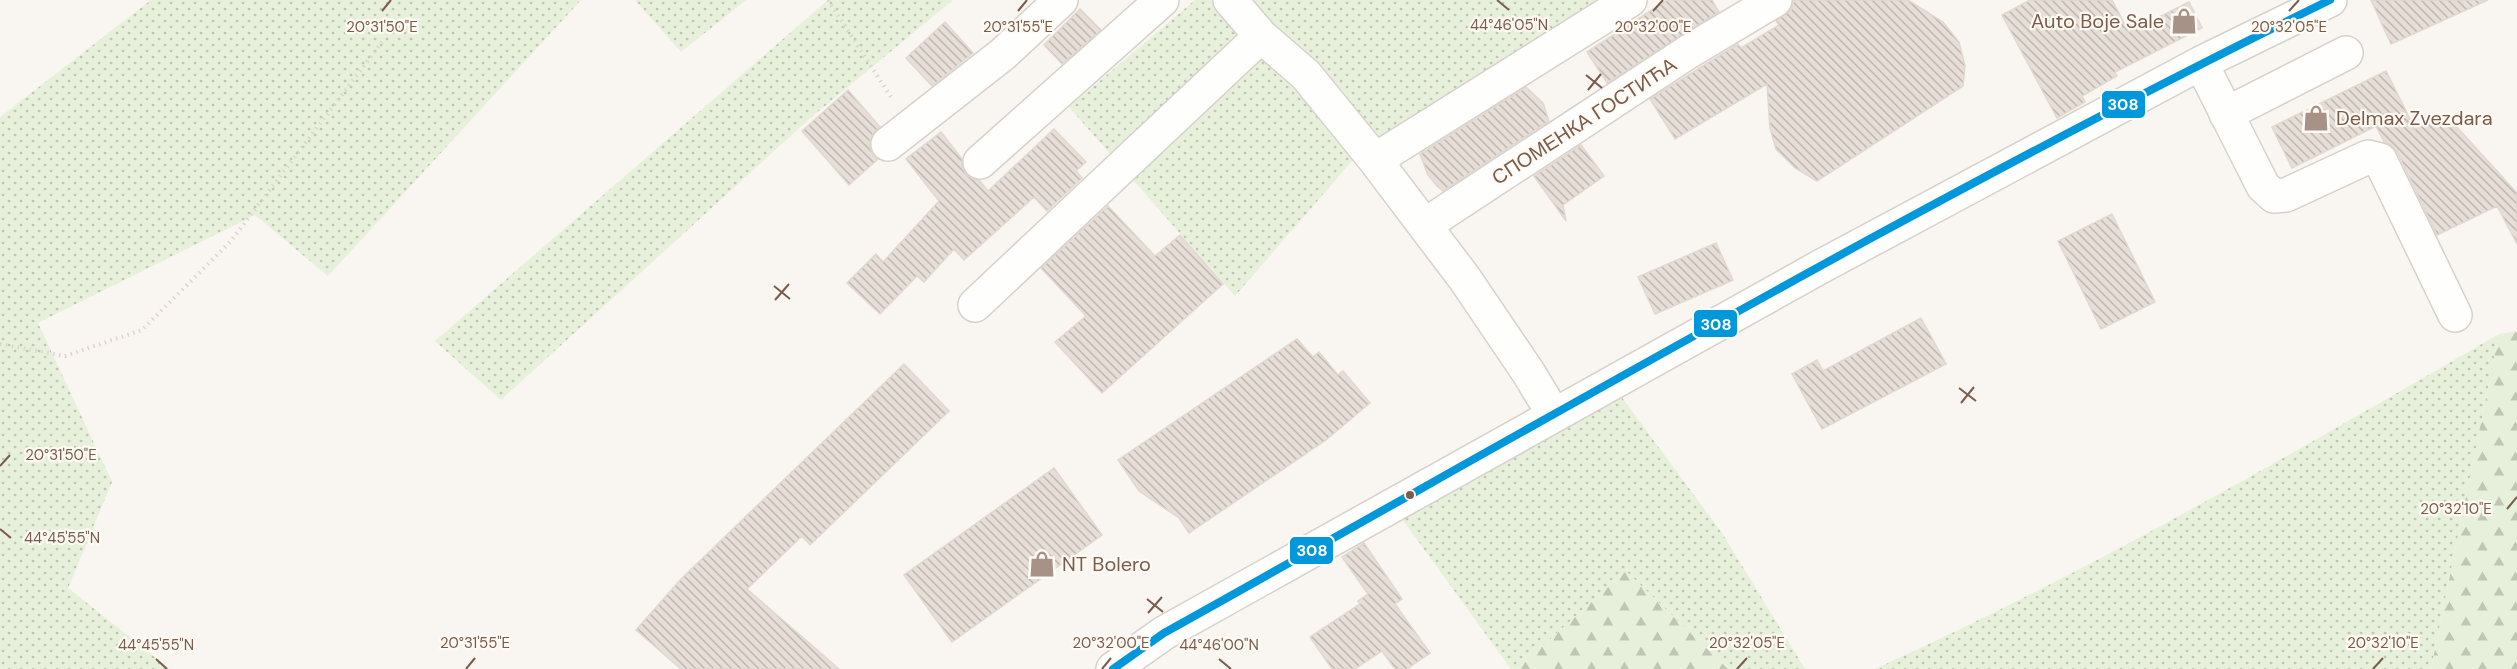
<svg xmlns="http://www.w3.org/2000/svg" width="2517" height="669" viewBox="0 0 2517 669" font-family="'DM Sans',sans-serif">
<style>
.grass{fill:url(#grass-dots)}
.forest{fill:url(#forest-firs)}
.building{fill:url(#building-back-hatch);stroke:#e2d8d2;stroke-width:1.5}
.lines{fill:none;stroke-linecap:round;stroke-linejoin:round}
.minor-casing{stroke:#d7d1cb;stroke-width:36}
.path{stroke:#dcd5d0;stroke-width:4;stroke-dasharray:1.5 4.5;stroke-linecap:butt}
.minor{stroke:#fefefd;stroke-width:33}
.bus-1-casing{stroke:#fffaf3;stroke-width:12}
.bus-1{stroke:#0098da;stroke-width:8}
.ticks{fill:none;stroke:#7a5c4d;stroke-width:2}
.bus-dot{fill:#7a5c4d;stroke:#fffaf3;stroke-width:2}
.labels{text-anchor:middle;stroke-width:4.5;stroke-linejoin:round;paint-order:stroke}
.poi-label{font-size:20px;fill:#7a5c4d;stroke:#fffaf3;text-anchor:start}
.street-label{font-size:20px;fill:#7a5c4d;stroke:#fffaf3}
.ticks-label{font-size:15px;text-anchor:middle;fill:#7a5c4d;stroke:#fffaf3;stroke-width:4.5;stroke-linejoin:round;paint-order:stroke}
.line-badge{stroke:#fffaf3;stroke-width:2}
.badge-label{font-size:16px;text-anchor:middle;font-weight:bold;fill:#fff}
</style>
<defs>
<pattern id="grass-dots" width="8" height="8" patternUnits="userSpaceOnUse" patternTransform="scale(1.5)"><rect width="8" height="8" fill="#e7f0db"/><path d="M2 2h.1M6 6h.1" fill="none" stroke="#c0c6b4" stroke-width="1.8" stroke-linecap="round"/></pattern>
<pattern id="forest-firs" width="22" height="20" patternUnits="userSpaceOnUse" patternTransform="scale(1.5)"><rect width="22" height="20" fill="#e7f0db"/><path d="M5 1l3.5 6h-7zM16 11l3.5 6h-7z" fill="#c0c6b4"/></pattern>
<pattern id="building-back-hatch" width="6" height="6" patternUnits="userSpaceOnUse" patternTransform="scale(1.5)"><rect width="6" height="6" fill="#e6ded7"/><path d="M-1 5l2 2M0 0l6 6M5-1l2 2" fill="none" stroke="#bfb7b1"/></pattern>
</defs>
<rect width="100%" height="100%" fill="#f9f5f0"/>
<path class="grass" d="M 151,0 L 581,0 L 328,276 L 255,215 L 38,323 L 112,482 L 68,588 L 170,669 L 0,669 L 0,117 Z
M 635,0 L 746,0 L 681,52 Z
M 828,0 L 953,0 L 808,120 L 501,400 L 435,341 Z
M 1195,0 L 1596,0 L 1352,161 L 1235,296 L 1069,107 Z
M 2499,334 L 2431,669 L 1875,669 C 2090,572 2295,452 2499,334 Z
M 1612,384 L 1722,533 L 1805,669 L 1728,669 L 1626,571 L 1517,669 L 1511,669 L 1392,505 Z"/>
<path class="forest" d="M 2517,331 L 2517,669 L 2431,669 L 2499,334 Z
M 1626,571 L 1728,669 L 1517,669 Z"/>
<path class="building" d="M 1667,0 L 1712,0 L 1719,12 L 1607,83 L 1587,52 Z
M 1794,0 L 1908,0 L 1943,22 L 1959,42 L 1965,66 L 1963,86 L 1817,181 L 1795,168 L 1776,149 L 1770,128 L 1767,84 L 1675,139 L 1650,99 L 1738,44 L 1741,48 L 1779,25 L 1776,21 L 1791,10 Z
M 2030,0 L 2112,0 L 2129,32 L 2189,2 L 2202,28 L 2115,72 L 2117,76 L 2082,96 L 2085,102 L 2057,118 L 2002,15 Z
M 2371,0 L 2488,0 L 2391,44 Z
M 1080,9 L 1101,30 L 1062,64 L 1044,45 Z
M 945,22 L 973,53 L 932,86 L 906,58 Z
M 2386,71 L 2415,129 L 2445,114 L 2517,193 L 2517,244 L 2497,206 L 2437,235 L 2397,152 L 2391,145 L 2384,142 L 2376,126 L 2292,168 L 2272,127 Z
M 1526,87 L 1543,103 L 1549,121 L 1443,191 L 1437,186 L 1428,175 L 1420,154 Z
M 848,90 L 880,127 L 871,136 L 869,146 L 873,155 L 878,159 L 849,185 L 802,131 Z
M 1054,129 L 1086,162 L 1076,171 L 1082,178 L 1047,211 L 1034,197 L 964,260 L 954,249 L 924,282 L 917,276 L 880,314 L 847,283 L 876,254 L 883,262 L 939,201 L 906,159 L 941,132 L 962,159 L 962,166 L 966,174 L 974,180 L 979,180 L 988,191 Z
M 1581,145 L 1604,176 L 1563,205 L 1566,221 L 1534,176 Z
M 1108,206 L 1155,256 L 1180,235 L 1223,284 L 1102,393 L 1055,342 L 1086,316 L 1041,268 Z
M 2112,214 L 2155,302 L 2101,329 L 2058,241 Z
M 1716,243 L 1733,280 L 1655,314 L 1638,277 Z
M 1921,318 L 1946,364 L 1822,429 L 1792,374 L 1817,360 L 1823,371 Z
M 1297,339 L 1313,357 L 1319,352 L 1338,375 L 1343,371 L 1370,403 L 1326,440 L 1189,533 L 1179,518 L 1139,491 L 1118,460 Z
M 904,364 L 949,411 L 810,545 L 802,536 L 747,589 L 839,669 L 681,669 L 636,630 L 681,579 Z
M 1054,468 L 1102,535 L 952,642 L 904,575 Z
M 1364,543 L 1402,599 L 1395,604 L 1430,653 L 1407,669 L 1395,669 L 1382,651 L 1355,669 L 1332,669 L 1310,637 L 1360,604 L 1358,601 L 1368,594 L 1342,557 Z"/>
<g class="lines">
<g class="minor-casing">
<path id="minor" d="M 1230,0 L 1261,36 L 1306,75 L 1375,160 L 1465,279 L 1528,372 L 1554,415
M 2201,63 L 2263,186 L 2274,196 L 2286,195 L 2368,157 L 2380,160 L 2455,315
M 2226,114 L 2346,53
M 888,144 L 1003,54 L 1061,0
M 1375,160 L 1630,0
M 980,162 L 1162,0
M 1425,225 L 1688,52 L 1775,0
M 975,305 L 1261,36
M 1113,669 L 1164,633 L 1820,267 L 2201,63 L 2330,0"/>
</g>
<path class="path" d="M 828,0 L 893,100
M 0,344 L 65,356 L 142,330 L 231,241 L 382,42"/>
<use href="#minor" class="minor"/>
<g class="bus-1-casing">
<path id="bus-1" d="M 1113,669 L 1164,633 C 1550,418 1933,194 2330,0"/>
</g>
<use href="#bus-1" class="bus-1"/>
</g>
<path class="ticks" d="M 1497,0 L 1509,10M 382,11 L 391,0M 1018,11 L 1027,0M 1653,11 L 1663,0M 2289,11 L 2299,0M 1586,75 L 1602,88M 1588,90 L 1601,74M 774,286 L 790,299M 775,300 L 789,284M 1959,388 L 1976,401M 1961,403 L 1974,387M 0,466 L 10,455M 2507,509 L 2517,497M 0,529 L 11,538M 1147,599 L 1163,612M 1148,613 L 1162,597M 156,659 L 167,669M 1219,659 L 1231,669M 466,669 L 475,658M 1102,669 L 1111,658M 1737,669 L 1747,658M 2373,669 L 2383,658"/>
<defs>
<g id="shop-bare" transform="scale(2.07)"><path d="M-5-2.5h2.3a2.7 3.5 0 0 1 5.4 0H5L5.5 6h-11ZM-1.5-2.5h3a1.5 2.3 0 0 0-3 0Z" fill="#a69286" stroke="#fffaf3" stroke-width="2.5" paint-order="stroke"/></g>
</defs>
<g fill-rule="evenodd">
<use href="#shop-bare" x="2184" y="21"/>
<use href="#shop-bare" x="2316" y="118"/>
<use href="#shop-bare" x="1042" y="564"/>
</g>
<circle class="bus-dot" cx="1410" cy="495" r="5"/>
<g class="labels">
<g class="poi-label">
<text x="2164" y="28" text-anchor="end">Auto Boje Sale</text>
<text x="2336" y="125">Delmax Zvezdara</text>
<text x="1062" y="571">NT Bolero</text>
</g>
<g class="street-label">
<text transform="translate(1584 121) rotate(-33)" y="7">СПОМЕНКА ГОСТИЋА</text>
</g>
</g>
<g class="ticks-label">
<text x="1509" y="30">44°46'05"N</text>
<text x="382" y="32">20°31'50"E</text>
<text x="1018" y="32">20°31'55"E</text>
<text x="1653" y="32">20°32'00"E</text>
<text x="2289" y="32">20°32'05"E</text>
<text x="61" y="460">20°31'50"E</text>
<text x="2456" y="514">20°32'10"E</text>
<text x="62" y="543">44°45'55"N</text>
<text x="475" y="648">20°31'55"E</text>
<text x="1111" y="648">20°32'00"E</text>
<text x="1747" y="648">20°32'05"E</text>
<text x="2383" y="648">20°32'10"E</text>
<text x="156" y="650">44°45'55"N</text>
<text x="1219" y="650">44°46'00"N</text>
</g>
<g class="line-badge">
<rect x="2101" y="90" width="45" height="29" rx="6" fill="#0098da"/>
<rect x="1693" y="309" width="45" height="29" rx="6" fill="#0098da"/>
<rect x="1289" y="536" width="45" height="29" rx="6" fill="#0098da"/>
</g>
<g class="badge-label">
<text x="2123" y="110">308</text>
<text x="1716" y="330">308</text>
<text x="1312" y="556">308</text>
</g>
</svg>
